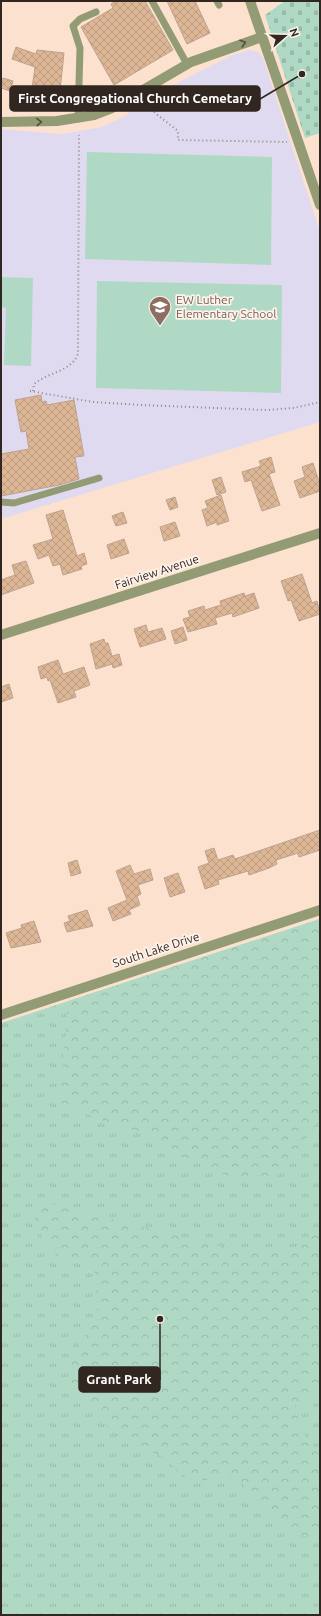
<svg xmlns="http://www.w3.org/2000/svg" width="321" height="1616" viewBox="0 0 321 1616" font-family="Ubuntu,sans-serif">
<style>
.education{fill:#dfdaf0}
.grass{fill:url(#grass-tufts)}
.forest{fill:url(#forest-crowns)}
.cemetery{fill:url(#cemetery-stones)}
.garden{fill:#b0d9c5}
.building{fill:url(#building-cross-hatch);stroke:#bba38f}
.lines{fill:none;stroke-linecap:round;stroke-linejoin:round}
.path{stroke:#978578;stroke-width:2;stroke-dasharray:1 3;stroke-linecap:butt}
.service{stroke:#939b74;stroke-width:7}
.minor{stroke:#939b74;stroke-width:10}
.tertiary{stroke:#939b74;stroke-width:10}
.oneway{stroke:#53503d}
.labels{text-anchor:middle;stroke-width:3.5;stroke-linejoin:round;paint-order:stroke}
.education-label{font-size:12px;fill:#785e54;stroke:#fdf3ea;text-anchor:start}
.street-label{font-size:12px;fill:#312720;stroke:#fdf3ea}
.leader{fill:none;stroke:#312720;stroke-width:1.5}
.callout-dot{fill:#312720;stroke:#fdf3ea;stroke-width:1.5}
.callout{fill:#312720;stroke:#312720;stroke-width:1.5}
.callout-label{font-size:13px;text-anchor:middle;font-weight:bold;fill:#fff}
</style>
<defs>
<pattern id="grass-tufts" width="24" height="20" patternUnits="userSpaceOnUse"><rect width="24" height="20" fill="#b0d9c5"/><path d="M3 7l-1-3M5 7V3M7 7l1-3M15 17l-1-3M17 17v-4M19 17l1-3" fill="none" stroke="#98baa9"/></pattern>
<pattern id="forest-crowns" width="20" height="18" patternUnits="userSpaceOnUse"><rect width="20" height="18" fill="#b0d9c5"/><path d="M2 6a3 3 0 1 1 6 0M12 15a3 3 0 1 1 6 0" fill="none" stroke="#98baa9"/></pattern>
<pattern id="cemetery-stones" width="16" height="16" patternUnits="userSpaceOnUse"><rect width="16" height="16" fill="#b0d9c5"/><path d="M2 7V4a2 2 0 0 1 4 0v3zM10 15v-3a2 2 0 0 1 4 0v3z" fill="#98baa9"/></pattern>
<pattern id="building-cross-hatch" width="8" height="8" patternUnits="userSpaceOnUse"><rect width="8" height="8" fill="#ddb696"/><path d="M0 0l8 8M0 8l8-8" fill="none" stroke="#be9c81"/></pattern>
</defs>
<rect width="100%" height="100%" fill="#fce2ce"/>
<path class="education" d="M 249,50 L 258,52 L 263,58 L 320,232 L 320,422 L 1,519 L 1,129 L 62,134 L 102,127 L 127,115 L 135,106 L 183,80 L 233,55 Z"/>
<path class="grass" d="M 320,919 L 320,1615 L 1,1615 L 1,1023 Z"/>
<path class="forest" d="M 320,919 L 320,1118 L 298,1151 L 274,1180 L 245,1183 L 190,1160 L 152,1136 L 105,1122 L 60,1103 L 68,1001 Z
M 44,1202 L 223,1247 L 284,1253 L 294,1248 L 311,1236 L 320,1225 L 320,1394 L 303,1398 L 295,1406 L 298,1418 L 306,1437 L 320,1456 L 320,1538 L 302,1536 L 288,1531 L 270,1515 L 243,1485 L 230,1476 L 193,1482 L 177,1471 L 167,1459 L 116,1435 L 85,1404 L 68,1377 L 68,1358 L 85,1336 L 97,1315 L 98,1302 L 94,1271 L 88,1263 L 79,1257 L 64,1262 C 50,1252 30,1224 35,1206 Z"/>
<path class="cemetery" d="M 285,1 L 320,1 L 320,133 L 305,138 L 265,15 Z"/>
<path class="garden" d="M 87,152 L 272,157 L 271,265 L 85,259 Z
M 1,277 L 33,278 L 31,366 L 4,365 L 6,308 L 1,307 Z
M 97,281 L 282,285 L 281,393 L 96,388 Z"/>
<path class="building" d="M 116,1 L 145,1 L 173,50 L 114,85 L 81,27 L 113,8 L 111,4 Z
M 167,1 L 195,1 L 210,33 L 187,44 Z
M 16,47 L 36,54 L 37,50 L 64,53 L 59,100 L 31,96 L 35,67 L 12,59 Z
M 3,78 L 13,81 L 10,91 L 1,88 Z
M 41,395 L 42,402 L 46,401 L 47,405 L 74,400 L 84,456 L 75,457 L 79,479 L 59,485 L 1,496 L 1,454 L 29,449 L 26,431 L 21,432 L 15,400 Z
M 271,457 L 275,472 L 269,474 L 280,505 L 262,511 L 251,480 L 245,482 L 242,472 L 261,466 L 259,461 Z
M 313,463 L 320,485 L 320,491 L 300,498 L 294,481 L 305,477 L 302,467 Z
M 221,477 L 226,492 L 217,495 L 212,480 Z
M 221,495 L 229,521 L 217,525 L 217,522 L 207,526 L 202,510 L 208,508 L 205,501 Z
M 175,497 L 178,507 L 170,510 L 166,500 Z
M 63,510 L 77,556 L 84,553 L 87,564 L 81,566 L 82,569 L 63,575 L 60,564 L 53,566 L 49,555 L 38,559 L 33,545 L 53,539 L 46,515 Z
M 123,512 L 127,523 L 116,526 L 112,516 Z
M 175,522 L 180,536 L 164,541 L 160,527 Z
M 124,539 L 129,553 L 111,559 L 107,545 Z
M 26,561 L 34,583 L 1,595 L 1,580 L 15,575 L 12,565 Z
M 302,574 L 312,603 L 317,601 L 320,614 L 299,621 L 291,600 L 288,601 L 281,581 Z
M 244,593 L 245,596 L 254,593 L 259,608 L 233,617 L 232,613 L 215,618 L 217,624 L 188,632 L 183,619 L 190,617 L 188,611 L 204,606 L 205,610 L 221,605 L 220,601 Z
M 146,625 L 148,632 L 162,628 L 166,639 L 140,647 L 134,629 Z
M 183,627 L 187,640 L 175,644 L 171,631 Z
M 104,639 L 105,643 L 108,643 L 112,656 L 119,654 L 122,665 L 113,668 L 112,664 L 96,669 L 90,644 Z
M 58,660 L 63,674 L 84,667 L 90,685 L 74,691 L 76,697 L 58,703 L 50,680 L 48,681 L 47,677 L 41,679 L 38,667 Z
M 9,684 L 13,698 L 1,702 L 1,687 Z
M 320,830 L 320,850 L 299,857 L 298,853 L 276,860 L 277,864 L 269,868 L 249,875 L 248,871 L 218,880 L 219,884 L 205,889 L 198,867 L 209,863 L 205,851 L 214,848 L 218,860 L 233,855 L 235,859 Z
M 77,860 L 81,873 L 71,876 L 68,863 Z
M 130,865 L 134,874 L 150,869 L 153,880 L 138,885 L 141,894 L 137,896 L 140,905 L 129,910 L 131,914 L 113,921 L 108,908 L 127,900 L 116,871 Z
M 178,873 L 185,892 L 170,897 L 164,878 Z
M 87,910 L 93,926 L 67,932 L 64,923 L 70,921 L 68,916 Z
M 34,921 L 41,942 L 11,948 L 6,933 L 22,928 L 21,925 Z"/>
<g class="lines">
<path class="path" d="M 149,101 L 155,113 L 178,131 L 178,140 L 287,142
M 30,391 L 93,402 L 141,405 L 266,410 L 294,408 L 320,402
M 33,391 L 34,384 C 48,372 71,372 78,354 L 79,135"/>
<path class="service" d="M 152,1 L 187,64
M 217,1 L 219,5
M 78,119 L 80,48 L 73,26 L 80,19 L 96,12
M 1,502 L 14,503 L 99,478"/>
<path class="minor" d="M 250,1 L 320,205
M 1,122 L 57,121 L 94,115 L 112,108 L 191,62 L 262,37
M 1,635 L 320,533"/>
<path class="tertiary" d="M 1,1015 L 320,910"/>
</g>
<defs><path id="oneway-chevron" d="M-2-3.5L2.5 0L-2 3.5" fill="none" stroke-width="1.6" stroke-linecap="round" stroke-linejoin="round"/></defs>
<g class="oneway">
<use href="#oneway-chevron" transform="translate(243 43) rotate(-18)"/>
<use href="#oneway-chevron" transform="translate(39 122) rotate(-2)"/>
</g>
<defs>
<g id="school-pin" transform="scale(1.15)"><path d="M0 17L-7.5 6A9.5 9.5 0 1 1 7.5 6Z" fill="#8d6e63" stroke="#fdf3ea"/><path d="M0-5L7-2L0 1L-7-2ZM-4 1L0 2.5L4 1V4Q0 6-4 4Z" fill="#fff"/></g>
</defs>
<g fill-rule="evenodd">
<use href="#school-pin" x="160" y="307"/>
</g>
<g class="labels">
<g class="education-label">
<text x="176" y="304">EW Luther<tspan x="176" dy="14">Elementary School</tspan></text>
</g>
<g class="street-label">
<text transform="translate(157 572) rotate(-18)" y="4">Fairview Avenue</text>
<text transform="translate(156 950) rotate(-18)" y="4">South Lake Drive</text>
</g>
</g>
<path class="leader" d="M302 74L260 99M160 1319L160 1380"/>
<g class="callout-dot">
<circle cx="302" cy="74" r="4"/>
<circle cx="160" cy="1319" r="4"/>
</g>
<g class="callout">
<rect x="10" y="86" width="250" height="25" rx="4"/>
<rect x="79" y="1367" width="81" height="25" rx="4"/>
</g>
<g class="callout-label">
<text x="135" y="103">First Congregational Church Cemetary</text>
<text x="119" y="1384">Grant Park</text>
</g>
<rect width="321" height="1616" fill="none" stroke="#312720" stroke-width="4"/>
<g transform="translate(285 36) rotate(70)" stroke="#fdf3ea" stroke-width="3" paint-order="stroke">
<path d="M0-3L7 15L0 10L-7 15Z" fill="#312720"/>
<text y="-6" font-size="11" font-weight="bold" text-anchor="middle" fill="#312720">N</text>
</g>
</svg>
